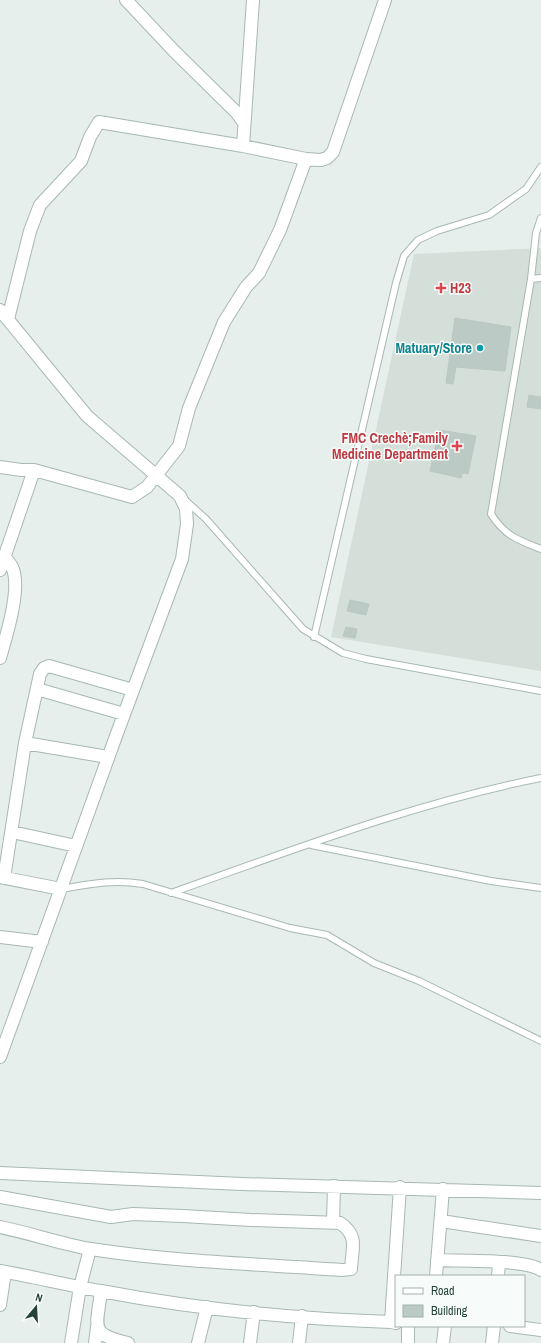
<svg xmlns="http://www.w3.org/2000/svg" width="541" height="1343" viewBox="0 0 541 1343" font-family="'Archivo Narrow',sans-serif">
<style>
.built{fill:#d4dfda}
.building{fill:#bbcac4;stroke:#b8c9c2}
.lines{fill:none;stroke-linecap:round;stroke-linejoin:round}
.service-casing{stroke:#a8b8b2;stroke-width:8}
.minor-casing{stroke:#a8b8b2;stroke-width:14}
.service{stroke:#fff;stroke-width:6}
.minor{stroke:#fff;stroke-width:12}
.health-dot{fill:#e0444e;stroke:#f7fbf9;stroke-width:1.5}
.culture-dot{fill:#0f9aa8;stroke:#f7fbf9;stroke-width:1.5}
.labels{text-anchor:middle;stroke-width:3;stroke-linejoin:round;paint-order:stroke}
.health-label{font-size:14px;font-weight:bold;fill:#be3a42;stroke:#f7fbf9;text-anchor:start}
.culture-label{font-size:14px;font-weight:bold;fill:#0d838f;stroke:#f7fbf9;text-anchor:end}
</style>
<rect width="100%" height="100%" fill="#e6efeb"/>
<path class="built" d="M 541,248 L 541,671 L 331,637 L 414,254 Z"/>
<path class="building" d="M 455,318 L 511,327 L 505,371 L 456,367 L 453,384 L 446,383 Z
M 529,395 L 541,397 L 541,409 L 527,407 Z
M 439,430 L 476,436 L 468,474 L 462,473 L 461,478 L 430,471 Z
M 350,600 L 369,604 L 366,615 L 347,611 Z
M 346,627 L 357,629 L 355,638 L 343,636 Z"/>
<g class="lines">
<g class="service-casing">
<path id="service" d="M 541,218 L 536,233 L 531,279 L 491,514 C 505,536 518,540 541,549
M 531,279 L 541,278
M 186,501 L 206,519 L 303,629 L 343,653 L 366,659 L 541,691
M 314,637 L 396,283 L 404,256 L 418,240 L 437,231 L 489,215 L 526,189 L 541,167
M 311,845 L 491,881 L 541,888
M 61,889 C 90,884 113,879 143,884 L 290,928 L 327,935 L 374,963 L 419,981 L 541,1041
M 171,893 C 293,850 414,803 541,778"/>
</g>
<g class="minor-casing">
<path id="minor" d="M 126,0 L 174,51 L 237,113 L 244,123
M 243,146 L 253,0
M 0,310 L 87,416 L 180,496 L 186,509 L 187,524 L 182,559 L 116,736 L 0,1057
M 8,319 L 30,231 L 40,205 L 81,161 L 90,137 L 99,122 L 243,146 L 306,159 L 321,160 L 327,158 L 333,152 L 385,0
M 0,467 L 21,470 L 34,470 L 132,497 L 147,487 L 179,446 L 189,408 L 224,322 L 246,287 L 259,273 L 280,230 L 306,159
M 0,570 L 34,470
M 0,658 C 6,637 22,587 12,567 C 10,563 7,560 5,557
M 37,689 L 124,714
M 25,743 L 108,757
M 12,832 L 76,846
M 0,877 L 61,889
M 4,878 L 25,743 L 40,674 L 44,668 L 49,666 L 133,690
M 0,937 L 42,942
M 0,1173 L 242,1184 L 541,1193
M 0,1197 L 111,1217 L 133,1214 L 183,1216 L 251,1220 L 340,1223 C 359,1236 352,1248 351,1269 L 342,1270 C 259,1264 174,1262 91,1249 C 61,1244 30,1233 0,1227
M 441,1221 L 541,1236
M 333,1223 L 334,1186
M 437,1260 C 459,1261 525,1259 541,1270
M 0,1271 C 34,1277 67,1285 101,1291 C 196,1309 295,1319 391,1322
M 436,1276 L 443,1189
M 498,1276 L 499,1263
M 101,1291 C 97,1327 88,1334 128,1343
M 0,1305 L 5,1272
M 396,1323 L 391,1322 L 400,1187
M 510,1326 L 541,1330
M 71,1343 L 80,1287 L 90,1249
M 95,1343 L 97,1327
M 198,1343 L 207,1307
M 250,1343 L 254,1312
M 299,1343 L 302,1316
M 408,1343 L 408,1326
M 443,1343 L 445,1326
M 492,1343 L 494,1326"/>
</g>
<use href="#service" class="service"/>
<use href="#minor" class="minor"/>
</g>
<g class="health-dot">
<path d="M439 282h4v4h4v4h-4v4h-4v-4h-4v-4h4z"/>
<path d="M455 440h4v4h4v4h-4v4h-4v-4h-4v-4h4z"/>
</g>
<circle class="culture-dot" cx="480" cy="348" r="4"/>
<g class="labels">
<g class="health-label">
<text x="450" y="293">H23</text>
<text x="448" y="443" text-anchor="end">FMC Crechè;Family<tspan x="448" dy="16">Medicine Department</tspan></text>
</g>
<g class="culture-label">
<text x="472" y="353">Matuary/Store</text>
</g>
</g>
<rect x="395" y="1275" width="130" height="52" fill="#f7fbf9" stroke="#a3b1ad"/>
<rect x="403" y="1288" width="20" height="6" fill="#ffffff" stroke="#a3b1ad"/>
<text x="431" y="1295" font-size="12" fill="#24423a">Road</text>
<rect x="403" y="1305" width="20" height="12" fill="#bbcac4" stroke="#a3b1ad"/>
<text x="431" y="1315" font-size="12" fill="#24423a">Building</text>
<g transform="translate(36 1307) rotate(18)" stroke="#f7fbf9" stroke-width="3" paint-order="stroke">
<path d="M0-3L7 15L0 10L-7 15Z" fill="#24423a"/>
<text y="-6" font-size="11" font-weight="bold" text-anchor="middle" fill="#24423a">N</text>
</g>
</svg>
